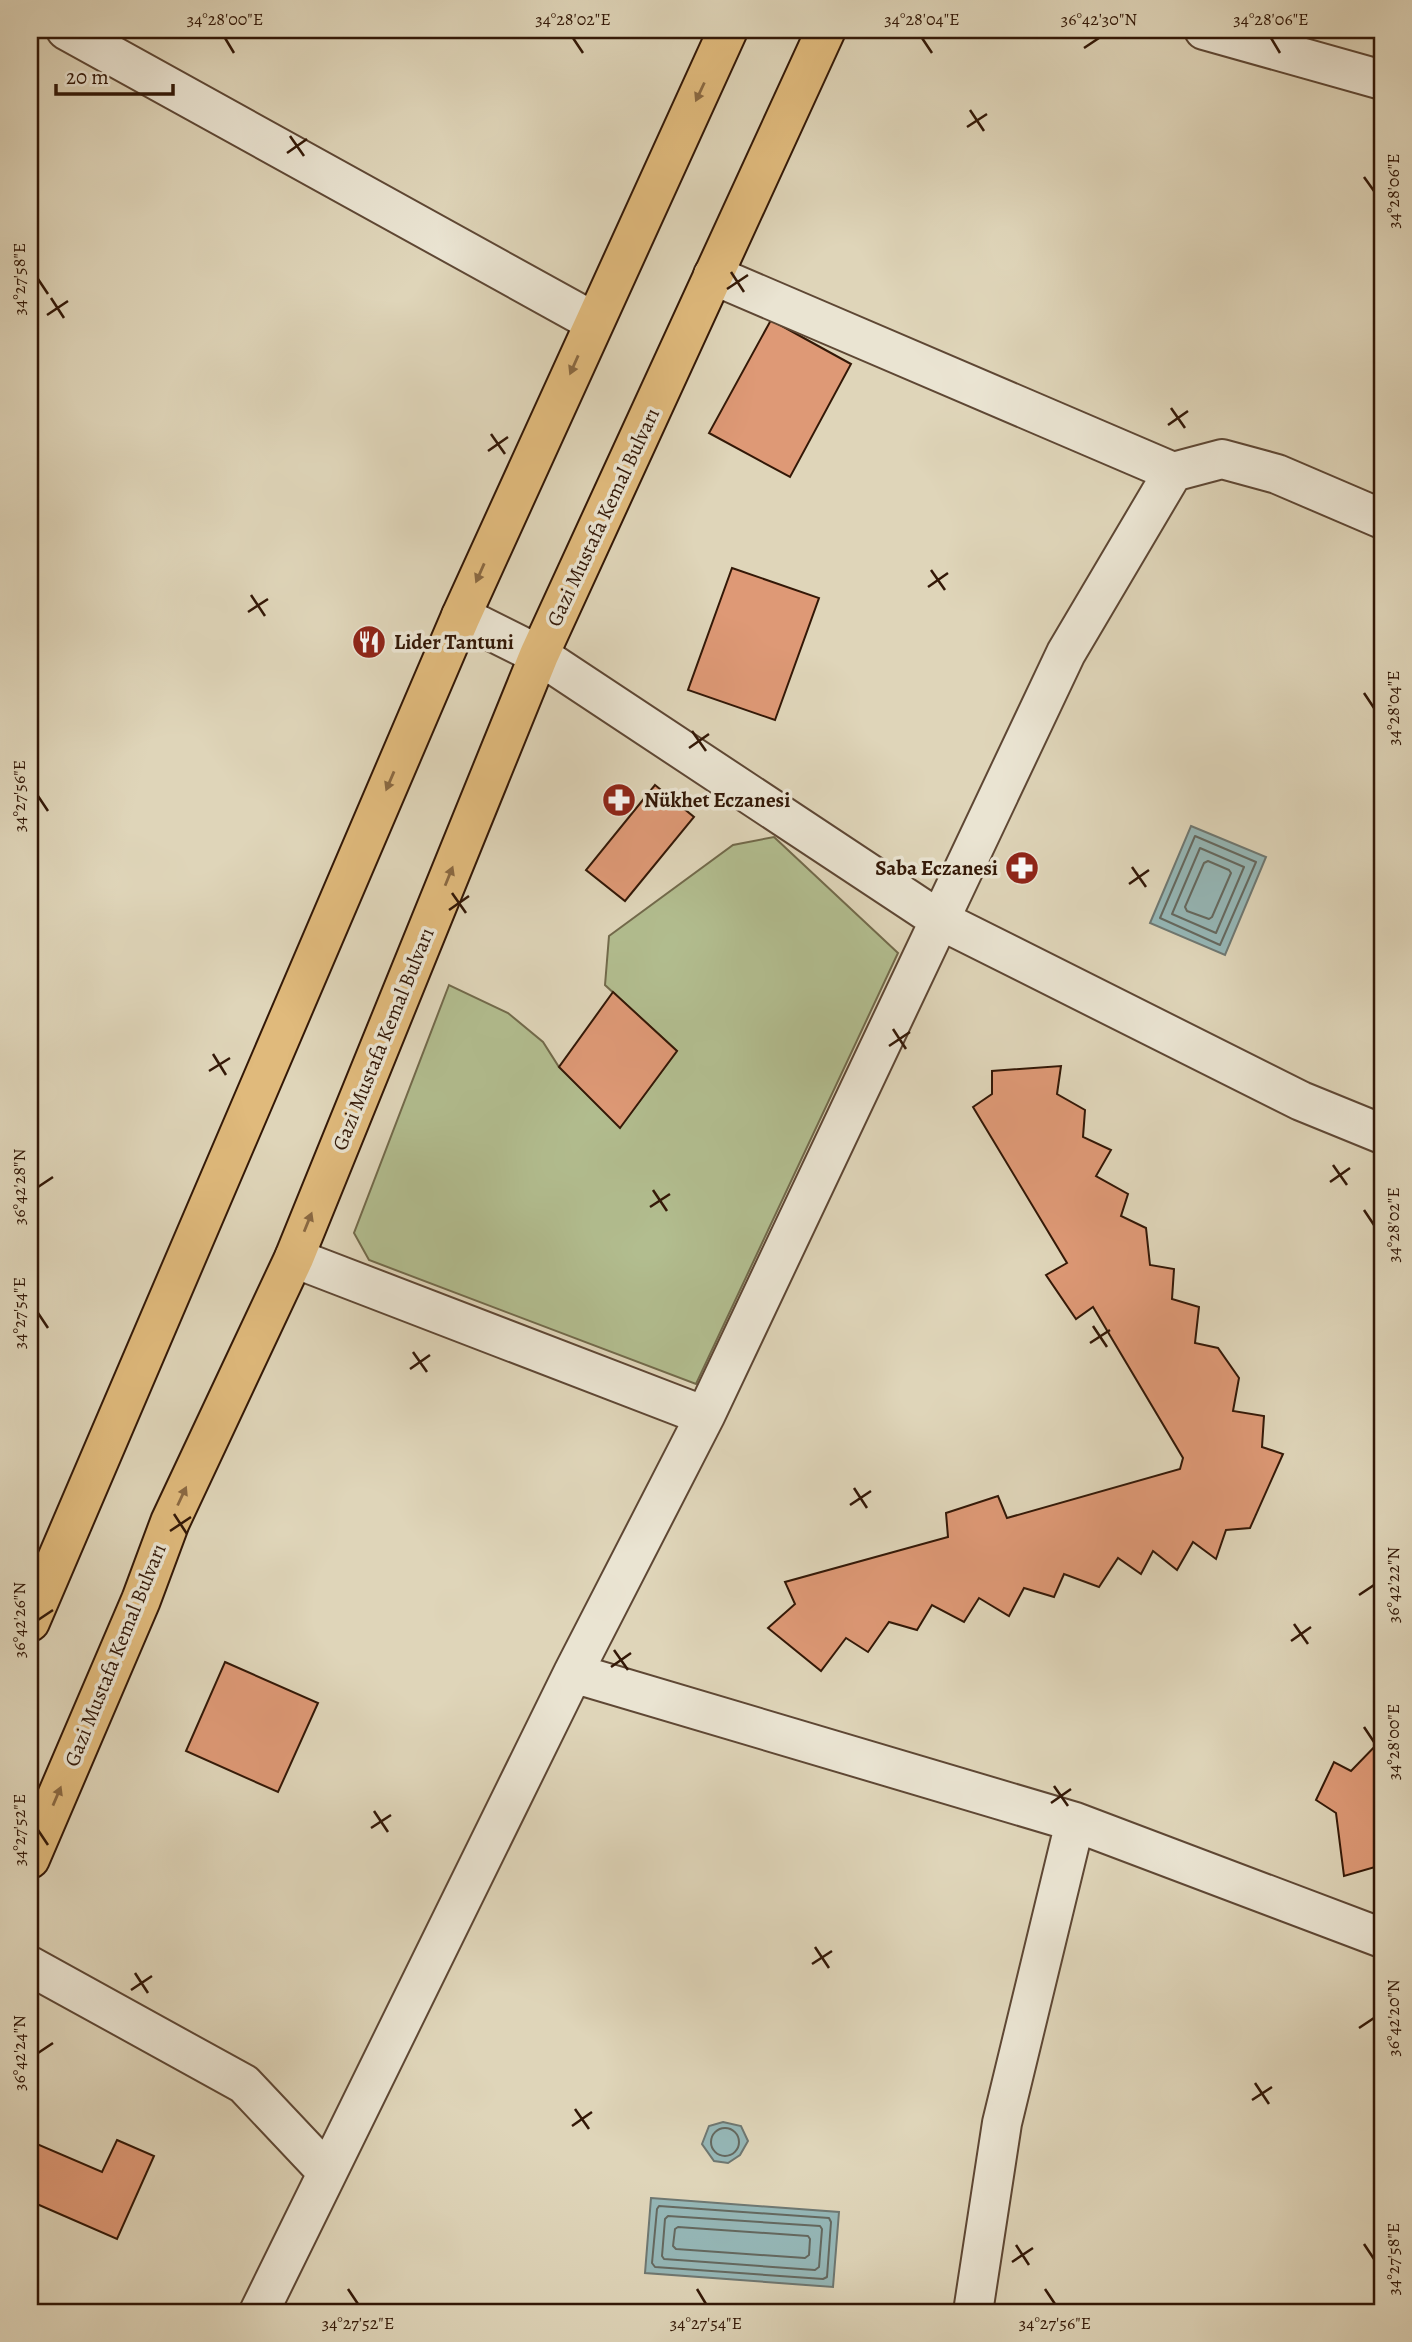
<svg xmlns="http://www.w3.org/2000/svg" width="1412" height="2342" viewBox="0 0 1412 2342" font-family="Alegreya,serif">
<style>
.green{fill:#b2bd8f;stroke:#726a4b;stroke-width:2}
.water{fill:#95b7b7;stroke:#6e7771;stroke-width:2}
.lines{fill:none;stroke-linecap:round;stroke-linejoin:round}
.shore{stroke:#64685f;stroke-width:2}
.building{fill:#de9976;stroke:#331807;stroke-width:2}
.minor-casing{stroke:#5e4734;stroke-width:42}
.highway-casing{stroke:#331807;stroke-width:42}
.minor{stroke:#eae4d2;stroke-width:38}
.highway{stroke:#e0ba7c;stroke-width:38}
.oneway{fill:#8a6942}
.ticks{fill:none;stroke:#331807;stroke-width:2.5}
.labels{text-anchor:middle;stroke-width:7;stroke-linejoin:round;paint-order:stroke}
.street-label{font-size:21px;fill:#331807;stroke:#eae4d2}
.poi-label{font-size:21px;font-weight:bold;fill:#331807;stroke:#eae4d2;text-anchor:start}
.neatline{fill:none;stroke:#331807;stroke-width:2.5}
.ticks-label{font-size:18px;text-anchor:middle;fill:#331807}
</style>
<rect width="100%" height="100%" fill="#dfd5b9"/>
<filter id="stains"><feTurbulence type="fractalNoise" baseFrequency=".00286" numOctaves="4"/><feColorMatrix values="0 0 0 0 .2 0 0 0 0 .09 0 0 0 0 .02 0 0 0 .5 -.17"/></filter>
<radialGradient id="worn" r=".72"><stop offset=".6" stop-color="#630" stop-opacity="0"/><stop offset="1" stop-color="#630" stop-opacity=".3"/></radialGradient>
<path class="green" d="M 774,837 L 898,953 L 696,1384 L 369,1260 L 354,1233 L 449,985 L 508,1013 L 543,1042 L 559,1067 L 620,1127 L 677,1051 L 605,985 L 609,936 L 733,845 Z"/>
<path class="water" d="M 1191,826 L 1266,857 L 1225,955 L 1150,923 Z
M 723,2122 L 741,2126 L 748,2141 L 740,2155 L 728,2163 L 714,2161 L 702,2144 L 709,2126 Z
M 651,2198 L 839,2212 L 833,2287 L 645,2273 Z"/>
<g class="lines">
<path class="shore" d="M 1195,836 L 1256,862 L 1220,945 L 1160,918 Z
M 1200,848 L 1244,867 L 1216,933 L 1172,914 Z
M 1208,861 L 1229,870 L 1231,873 L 1212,917 L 1209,919 L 1187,911 L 1185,907 L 1204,863 Z
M711 2142a14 14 0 1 1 28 0a14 14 0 1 1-28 0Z
M 659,2206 L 829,2218 L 831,2222 L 827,2277 L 823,2279 L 655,2267 L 652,2263 L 657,2209 Z
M 668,2216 L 820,2226 L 822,2229 L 819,2267 L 815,2270 L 664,2259 L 662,2256 L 665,2219 Z
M 678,2227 L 808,2236 L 810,2239 L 809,2255 L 805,2258 L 676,2249 L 673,2246 L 675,2229 Z"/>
</g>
<path class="building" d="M 771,320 L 851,364 L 790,477 L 709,433 Z
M 732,568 L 819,598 L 775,720 L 688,690 Z
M 655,785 L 694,817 L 625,901 L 586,870 Z
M 613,992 L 677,1051 L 620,1128 L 559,1067 Z
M 1061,1066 L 1057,1094 L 1085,1110 L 1083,1137 L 1111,1150 L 1096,1176 L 1128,1194 L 1121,1216 L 1146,1228 L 1150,1265 L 1174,1269 L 1172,1299 L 1199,1307 L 1195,1343 L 1218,1348 L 1239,1378 L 1233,1411 L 1264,1416 L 1262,1447 L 1283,1454 L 1250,1528 L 1226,1530 L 1216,1559 L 1193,1542 L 1177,1570 L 1153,1551 L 1141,1574 L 1118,1558 L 1099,1587 L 1064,1574 L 1054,1597 L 1024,1588 L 1009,1616 L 979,1598 L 964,1622 L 932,1605 L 917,1630 L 889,1622 L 868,1652 L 846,1638 L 821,1671 L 768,1628 L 795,1604 L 785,1582 L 948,1537 L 946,1513 L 998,1496 L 1007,1518 L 1180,1469 L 1183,1458 L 1093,1307 L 1076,1319 L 1046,1275 L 1067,1263 L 973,1107 L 992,1094 L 992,1071 Z
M 225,1662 L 318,1703 L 278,1792 L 186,1751 Z
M 1382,1739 L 1382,1865 L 1344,1876 L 1336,1813 L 1316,1800 L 1334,1762 L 1351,1771 Z
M 117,2140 L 154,2156 L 117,2239 L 30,2201 L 30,2141 L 102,2172 Z"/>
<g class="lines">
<g class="minor-casing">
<path id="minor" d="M 66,30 L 594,322
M 1204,30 L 1382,80
M 713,275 L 1173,472
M 461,616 L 539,655 L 938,919 L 1301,1101 L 1382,1134
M 294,1258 L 705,1416
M 573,1673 L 1075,1822 L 1382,1938
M 30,1966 L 244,2084 L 327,2172
M 259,2312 L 573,1673 L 705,1416 L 1066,653 L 1173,472 L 1222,459 L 1277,474 L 1382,519
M 973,2312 L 1002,2123 L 1075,1822"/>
</g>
<g class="highway-casing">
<path id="highway" d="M 30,1622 L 461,616 L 728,30
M 30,1859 L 141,1600 L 170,1522 L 294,1258 L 539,655 L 826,30"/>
</g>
<use href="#minor" class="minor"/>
<use href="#highway" class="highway"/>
</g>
<defs><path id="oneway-solid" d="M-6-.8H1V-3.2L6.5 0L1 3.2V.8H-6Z" transform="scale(1.75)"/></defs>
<g class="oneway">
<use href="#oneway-solid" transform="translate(700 92) rotate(115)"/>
<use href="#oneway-solid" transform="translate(574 365) rotate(114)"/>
<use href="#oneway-solid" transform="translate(480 573) rotate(114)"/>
<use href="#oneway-solid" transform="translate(390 781) rotate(113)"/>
<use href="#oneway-solid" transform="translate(449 876) rotate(-68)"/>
<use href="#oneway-solid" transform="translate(308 1222) rotate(-68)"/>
<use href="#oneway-solid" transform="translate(182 1496) rotate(-65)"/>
<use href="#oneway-solid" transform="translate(57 1796) rotate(-67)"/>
</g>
<path class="ticks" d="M 225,38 L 234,53M 573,38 L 583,53M 922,38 L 932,53M 1271,38 L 1280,53M 1084,48 L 1099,38M 970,110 L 984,131M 967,127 L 987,114M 290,136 L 304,156M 287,153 L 307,139M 1364,177 L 1374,191M 731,272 L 744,292M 38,279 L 48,294M 727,289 L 748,275M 51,298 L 64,318M 47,315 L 68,301M 1171,408 L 1185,428M 1168,425 L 1188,411M 491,434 L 505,454M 488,451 L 508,437M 931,570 L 945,590M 928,587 L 948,573M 251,595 L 265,616M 248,612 L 268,599M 1364,693 L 1374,708M 692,731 L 706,751M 689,748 L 709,734M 38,796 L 48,811M 1132,867 L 1146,887M 1129,884 L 1149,870M 452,893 L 466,913M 449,910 L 469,896M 893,1029 L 906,1049M 889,1046 L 910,1032M 213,1054 L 226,1075M 209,1071 L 230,1058M 1333,1165 L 1347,1185M 1330,1182 L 1350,1168M 38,1187 L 53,1177M 653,1190 L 667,1211M 650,1207 L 670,1194M 1364,1210 L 1374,1225M 38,1313 L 48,1328M 1093,1326 L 1107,1347M 1090,1343 L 1110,1330M 413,1352 L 427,1372M 410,1369 L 430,1355M 854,1488 L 867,1508M 850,1505 L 871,1491M 174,1514 L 187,1534M 170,1531 L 191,1517M 1359,1595 L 1374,1585M 38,1620 L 53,1610M 1294,1624 L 1308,1644M 1291,1641 L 1311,1627M 614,1650 L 628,1670M 611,1667 L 631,1653M 1364,1727 L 1374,1742M 1054,1786 L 1068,1806M 1051,1803 L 1071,1789M 374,1811 L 388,1832M 371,1828 L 391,1815M 38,1830 L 48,1845M 815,1947 L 829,1968M 812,1964 L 832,1951M 135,1973 L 148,1993M 131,1990 L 152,1976M 1359,2028 L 1374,2018M 38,2053 L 53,2043M 1255,2083 L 1269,2104M 1252,2100 L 1272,2087M 575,2109 L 589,2129M 572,2126 L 592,2112M 1364,2244 L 1374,2259M 1016,2245 L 1029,2265M 1012,2262 L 1033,2248M 348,2289 L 358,2304M 697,2289 L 706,2304M 1045,2289 L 1055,2304"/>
<defs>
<g id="restaurant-disc" transform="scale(1.75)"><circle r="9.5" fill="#8f2418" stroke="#eae4d2"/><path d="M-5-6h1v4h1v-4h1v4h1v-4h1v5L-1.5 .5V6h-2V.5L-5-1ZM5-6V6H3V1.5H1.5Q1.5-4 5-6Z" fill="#fff"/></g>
<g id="pharmacy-disc" transform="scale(1.75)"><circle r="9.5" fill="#8f2418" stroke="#eae4d2"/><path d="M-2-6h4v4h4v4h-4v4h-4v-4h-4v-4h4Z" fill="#fff"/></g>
</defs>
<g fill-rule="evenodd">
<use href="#restaurant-disc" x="369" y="642"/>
<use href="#pharmacy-disc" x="619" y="800"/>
<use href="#pharmacy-disc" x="1022" y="868"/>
</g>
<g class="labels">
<g class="street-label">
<text transform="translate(603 517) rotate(-65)" y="7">Gazi Mustafa Kemal Bulvarı</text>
<text transform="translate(383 1039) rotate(-68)" y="7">Gazi Mustafa Kemal Bulvarı</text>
<text transform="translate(115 1655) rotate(-68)" y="7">Gazi Mustafa Kemal Bulvarı</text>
</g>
<g class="poi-label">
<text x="394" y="649">Lider Tantuni</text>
<text x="644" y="807">Nükhet Eczanesi</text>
<text x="998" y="875" text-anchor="end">Saba Eczanesi</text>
</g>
</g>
<rect width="1412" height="2342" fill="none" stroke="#dfd5b9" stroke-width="77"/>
<path d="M56 84v10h117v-10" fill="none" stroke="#331807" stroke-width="3.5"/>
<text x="66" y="84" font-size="21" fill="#331807" stroke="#eae4d2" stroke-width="5" paint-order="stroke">20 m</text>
<rect x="38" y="38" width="1336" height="2266" class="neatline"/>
<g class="ticks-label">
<text x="225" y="25">34°28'00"E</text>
<text x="573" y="25">34°28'02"E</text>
<text x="922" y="25">34°28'04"E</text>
<text x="1099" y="25">36°42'30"N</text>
<text x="1271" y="25">34°28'06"E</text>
<text transform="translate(1393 191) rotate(-90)" y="6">34°28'06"E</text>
<text transform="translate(19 279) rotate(-90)" y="6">34°27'58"E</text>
<text transform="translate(1393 708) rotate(-90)" y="6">34°28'04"E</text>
<text transform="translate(19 796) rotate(-90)" y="6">34°27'56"E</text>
<text transform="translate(19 1187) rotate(-90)" y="6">36°42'28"N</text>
<text transform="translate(1393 1225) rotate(-90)" y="6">34°28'02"E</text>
<text transform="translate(19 1313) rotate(-90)" y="6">34°27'54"E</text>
<text transform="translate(1393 1585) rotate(-90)" y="6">36°42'22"N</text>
<text transform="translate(19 1620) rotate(-90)" y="6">36°42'26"N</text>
<text transform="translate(1393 1742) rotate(-90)" y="6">34°28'00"E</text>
<text transform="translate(19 1830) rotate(-90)" y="6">34°27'52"E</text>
<text transform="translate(1393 2018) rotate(-90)" y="6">36°42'20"N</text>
<text transform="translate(19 2053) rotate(-90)" y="6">36°42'24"N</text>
<text transform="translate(1393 2259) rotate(-90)" y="6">34°27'58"E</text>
<text x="358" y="2329">34°27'52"E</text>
<text x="706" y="2329">34°27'54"E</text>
<text x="1055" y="2329">34°27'56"E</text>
</g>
<rect width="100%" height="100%" filter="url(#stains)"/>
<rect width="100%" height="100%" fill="url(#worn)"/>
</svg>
